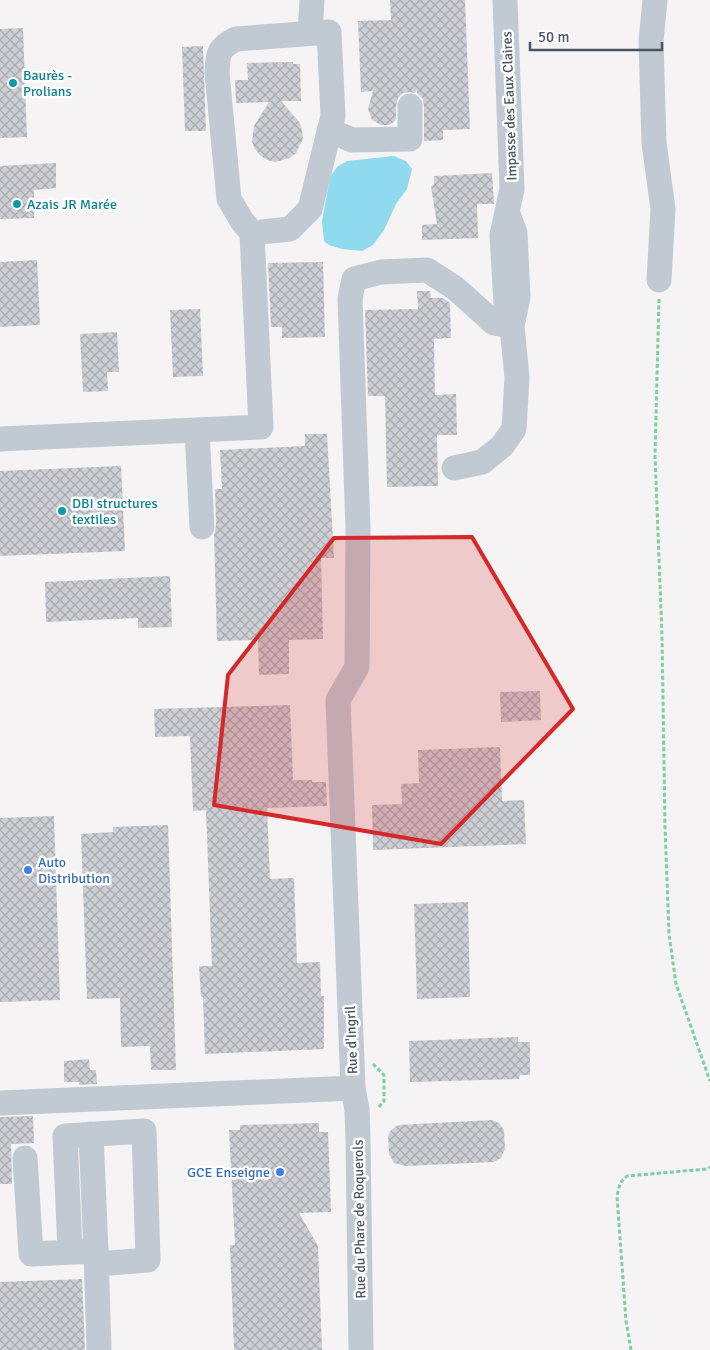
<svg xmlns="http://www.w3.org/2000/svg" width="710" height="1350" viewBox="0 0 710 1350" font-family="Signika,sans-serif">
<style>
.water{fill:#90daee}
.building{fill:url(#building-cross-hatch)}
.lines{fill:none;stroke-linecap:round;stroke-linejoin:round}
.path{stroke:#7ad0a6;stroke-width:3;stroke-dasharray:4 2.5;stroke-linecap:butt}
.minor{stroke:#c1cad2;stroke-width:25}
.marked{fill:#d62828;fill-opacity:0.2;stroke:#d62828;stroke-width:4;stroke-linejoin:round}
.culture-dot{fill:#0f9aa8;stroke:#fff;stroke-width:2}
.shop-dot{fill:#3f7fe0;stroke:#fff;stroke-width:2}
.labels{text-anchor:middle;stroke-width:5;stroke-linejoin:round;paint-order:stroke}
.culture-label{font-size:14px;fill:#0d838f;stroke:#fff;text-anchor:start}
.street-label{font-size:14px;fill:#4a5661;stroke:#fff}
.shop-label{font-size:14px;fill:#366cbe;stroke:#fff;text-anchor:start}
</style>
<defs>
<pattern id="building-cross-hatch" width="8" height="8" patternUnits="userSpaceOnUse" patternTransform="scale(1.25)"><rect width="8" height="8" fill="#cdcfd5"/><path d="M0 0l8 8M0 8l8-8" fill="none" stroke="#a8abb0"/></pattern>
</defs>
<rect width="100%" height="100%" fill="#f5f3f3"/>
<path class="water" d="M 394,156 L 406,161 L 412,169 L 407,189 L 396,204 L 384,230 L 373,245 L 362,251 L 342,249 L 329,245 L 324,241 L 322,221 L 330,177 L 337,167 L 347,161 Z"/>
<path class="building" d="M 390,0 L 465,0 L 470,129 L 443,130 L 443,140 L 424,141 L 424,106 L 423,99 L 417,93 L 417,90 L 415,93 L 410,92 L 403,93 L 398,98 L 396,106 L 396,119 L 394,122 L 389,125 L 381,125 L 372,120 L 368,109 L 373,91 L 361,92 L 358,21 L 391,20 Z
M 23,28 L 27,137 L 0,138 L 0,29 Z
M 203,46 L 206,131 L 185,131 L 182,47 Z
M 293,62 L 293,64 L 300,64 L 301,101 L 281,101 L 300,123 L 302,131 L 303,139 L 296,153 L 290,158 L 275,162 L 267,160 L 260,155 L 255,149 L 252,142 L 254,126 L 269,102 L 236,103 L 235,80 L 248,80 L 247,63 Z
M 56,163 L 56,188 L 34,190 L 34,218 L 0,219 L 0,166 Z
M 492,173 L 494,204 L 477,204 L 478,238 L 422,240 L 422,225 L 437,224 L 431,186 L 434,185 L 434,176 Z
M 37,260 L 40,325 L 0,327 L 0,262 Z
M 323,262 L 325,337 L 282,338 L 282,327 L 271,327 L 268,263 Z
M 417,291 L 430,291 L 431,298 L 443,298 L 450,303 L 451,338 L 434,339 L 435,395 L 456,394 L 457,435 L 437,435 L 438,486 L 387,487 L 385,396 L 368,396 L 365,310 L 418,309 Z
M 200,309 L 203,376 L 173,377 L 170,310 Z
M 117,332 L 119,372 L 107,372 L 108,391 L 83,392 L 80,334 Z
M 305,434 L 327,434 L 334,558 L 321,558 L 323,639 L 289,640 L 289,674 L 259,675 L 258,640 L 217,641 L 214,535 L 216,526 L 215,489 L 222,489 L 220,450 L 305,446 Z
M 121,466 L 125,551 L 0,556 L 0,471 Z
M 170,576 L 172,627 L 138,628 L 138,618 L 46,622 L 45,582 Z
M 540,691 L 541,720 L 501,722 L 500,692 Z
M 290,705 L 293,780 L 312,780 L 312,782 L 326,782 L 327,806 L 267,808 L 270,879 L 294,878 L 297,963 L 320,962 L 321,996 L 324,996 L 324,1049 L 205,1054 L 203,997 L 201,997 L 199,966 L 212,966 L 206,810 L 193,811 L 190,736 L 155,737 L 154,709 Z
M 500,747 L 502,801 L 524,800 L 526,844 L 373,850 L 372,805 L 402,804 L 401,784 L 419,783 L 418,750 Z
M 54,816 L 60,1000 L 0,1002 L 0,818 Z
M 168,825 L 176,1070 L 151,1070 L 150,1046 L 121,1047 L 120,998 L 87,999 L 81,834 L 113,832 L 113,827 Z
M 468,902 L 470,997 L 417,999 L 414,904 Z
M 518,1037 L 518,1042 L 530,1042 L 530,1075 L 520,1075 L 519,1079 L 410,1082 L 409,1041 Z
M 89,1059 L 90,1070 L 96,1070 L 97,1084 L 79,1085 L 79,1082 L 64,1082 L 64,1061 Z
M 33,1116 L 34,1143 L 11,1144 L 12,1184 L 0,1184 L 0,1117 Z
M 492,1120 L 499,1123 L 504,1130 L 505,1149 L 501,1158 L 494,1162 L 406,1166 L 394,1163 L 389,1154 L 388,1136 L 391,1130 L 398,1125 Z
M 319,1123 L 319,1132 L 328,1132 L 331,1212 L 299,1213 L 318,1246 L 322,1350 L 234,1350 L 230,1245 L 235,1245 L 229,1130 L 240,1130 L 240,1125 Z
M 82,1279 L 85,1350 L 0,1350 L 0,1282 Z"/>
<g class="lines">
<path class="path" d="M 659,299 L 655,455 L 662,636 L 665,826 L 669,934 L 676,984 L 710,1081
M 373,1064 L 384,1075 L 384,1101 L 378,1108
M 631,1350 L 626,1321 L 617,1196 L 620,1183 L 627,1176 L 707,1169 L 710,1167"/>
<path class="minor" d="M 505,0 L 512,189 L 502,235 L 506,304 L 512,326 L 518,297 L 515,233 L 507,211
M 655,0 L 651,41 L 654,143 L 663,209 L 659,280
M 329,32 L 333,116 L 310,209 L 290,229 L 252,233 L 242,221 L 229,199 L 217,73 C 218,53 218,48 236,39 Z
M 310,33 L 312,0
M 329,130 L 352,140 L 410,139 L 410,106
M 197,430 L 202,527
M 0,439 L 261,427 L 252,233
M 353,1088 L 357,1110 L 358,1139 L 361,1350
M 0,1103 L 353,1088 L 338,700 L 357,667 L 358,529 L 350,299 L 354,279 L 381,272 L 427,270 L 455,288 L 494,323 L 512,326 L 517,378 L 514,429 L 502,446 L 482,462 L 454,468
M 91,1134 L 96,1251
M 25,1158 L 31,1254 L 96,1251 L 99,1350
M 70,1251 L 65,1136 L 144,1131 L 148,1260 L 97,1264"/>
</g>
<path class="marked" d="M 472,537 L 573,709 L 441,844 L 214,805 L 228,675 L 334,538 Z"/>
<g class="culture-dot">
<circle cx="13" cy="83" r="5"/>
<circle cx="17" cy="204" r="5"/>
<circle cx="62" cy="511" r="5"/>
</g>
<g class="shop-dot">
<circle cx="28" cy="870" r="5"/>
<circle cx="280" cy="1172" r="5"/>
</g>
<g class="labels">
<g class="culture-label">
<text x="23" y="80">Baurès -<tspan x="23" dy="16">Prolians</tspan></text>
<text x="27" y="209">Azais JR Marée</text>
<text x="72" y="508">DBI structures<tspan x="72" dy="16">textiles</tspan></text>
</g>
<g class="street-label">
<text transform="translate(509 106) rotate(-92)" y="5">Impasse des Eaux Claires</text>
<text transform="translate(351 1040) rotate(-92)" y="5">Rue d'Ingril</text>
<text transform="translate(359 1219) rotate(-91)" y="5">Rue du Phare de Roquerols</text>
</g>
<g class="shop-label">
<text x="38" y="867">Auto<tspan x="38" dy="16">Distribution</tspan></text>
<text x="270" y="1177" text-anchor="end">GCE Enseigne</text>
</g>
</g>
<path d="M530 42v8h132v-8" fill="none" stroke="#4a5661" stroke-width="2.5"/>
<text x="538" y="42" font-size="15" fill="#4a5661" stroke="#ffffff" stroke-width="4" paint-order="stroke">50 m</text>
</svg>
